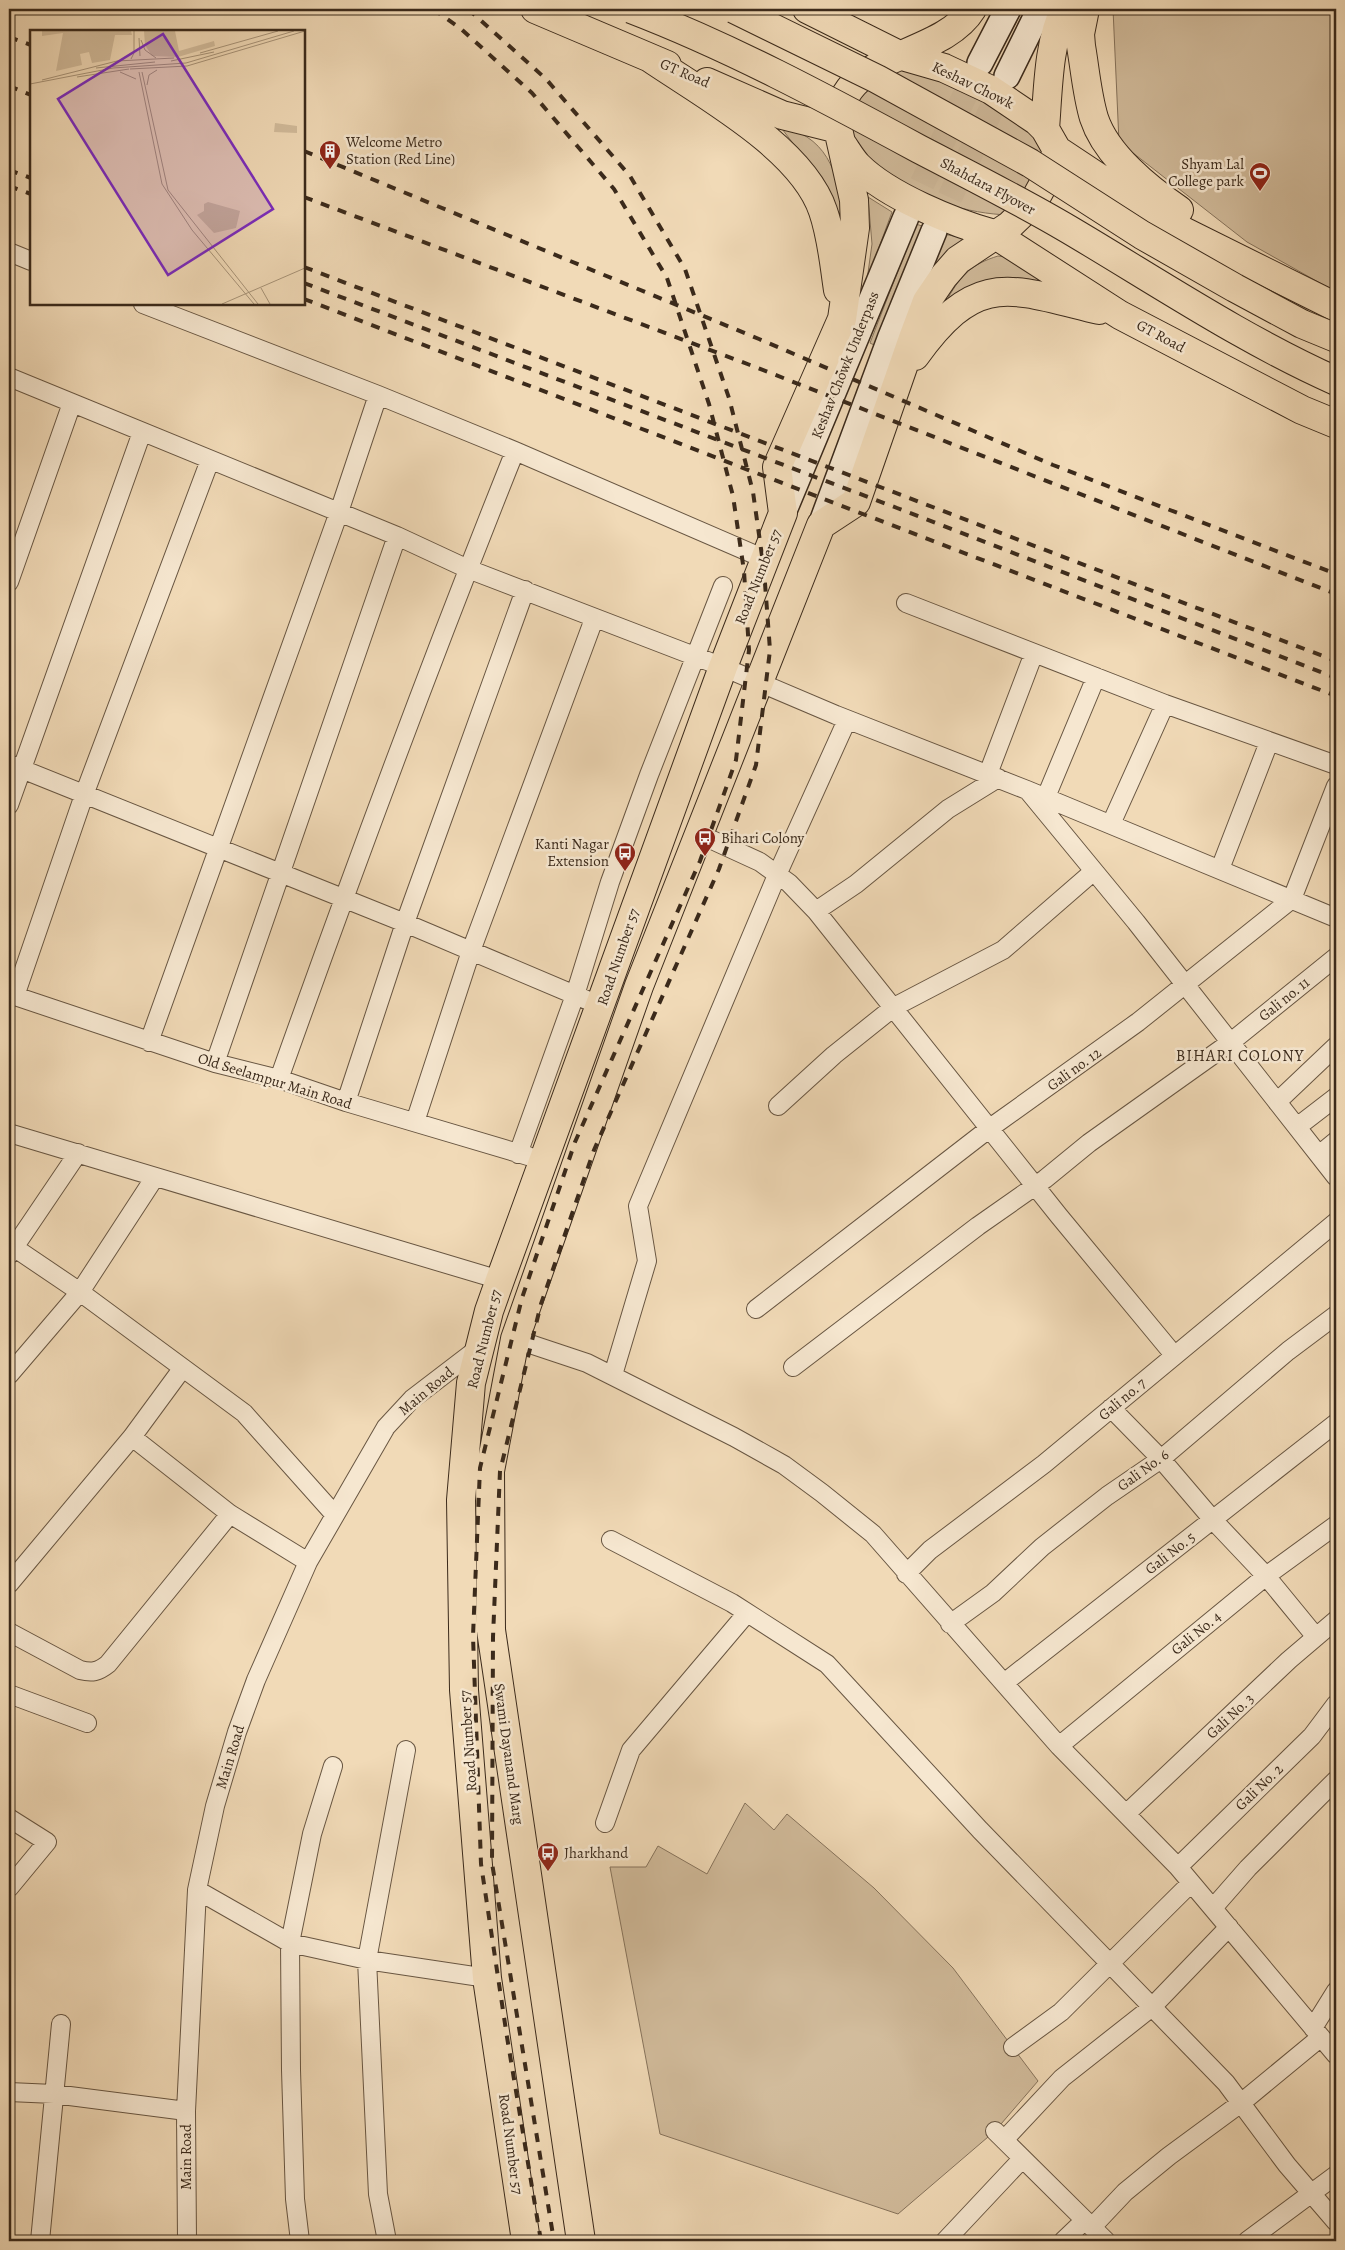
<svg xmlns="http://www.w3.org/2000/svg" width="1345" height="2250" viewBox="0 0 1345 2250" font-family="Alegreya,serif">
<style>
.green{fill:#d2bc9c;stroke:#86735c}
.lines{fill:none;stroke-linecap:round;stroke-linejoin:round}
.secondary-tunnel{stroke:#cdb798;stroke-width:25;stroke-dasharray:25 12;stroke-linecap:butt}
.street-casing{stroke:#685642;stroke-width:20}
.secondary-casing{stroke:#3b2a1b;stroke-width:28}
.primary-casing{stroke:#3b2a1b;stroke-width:30}
.street{stroke:#f6e7d0;stroke-width:18}
.secondary{stroke:#f6e7d0;stroke-width:25}
.primary{stroke:#f1dab7;stroke-width:28}
.rail{stroke:#3b2a1b;stroke-width:4;stroke-dasharray:9 9;stroke-linecap:butt}
.highway-bridge-casing{stroke:#3b2a1b;stroke-width:30;stroke-linecap:butt}
.highway-bridge{stroke:#f1dab7;stroke-width:28}
.labels{text-anchor:middle;stroke-width:5;stroke-linejoin:round;paint-order:stroke}
.street-label{font-size:15px;fill:#3b2a1b;stroke:#f6e7d0}
.poi-label{font-size:15px;fill:#3b2a1b;stroke:#f6e7d0;text-anchor:start}
.neighbourhood-label{font-size:16px;letter-spacing:1px;fill:#3b2a1b;stroke:#f6e7d0}
.inset-road{fill:none;stroke:#a89479;stroke-width:1}
.view{fill:#7b2cbf;fill-opacity:0.15;stroke:#7b2cbf;stroke-width:2.5}
.inset-edge{fill:none;stroke:#3b2a1b;stroke-width:2.5}
</style>
<rect width="100%" height="100%" fill="#f1dab7"/>
<filter id="stains"><feTurbulence type="fractalNoise" baseFrequency=".004" numOctaves="4"/><feColorMatrix values="0 0 0 0 .2 0 0 0 0 .09 0 0 0 0 .02 0 0 0 .5 -.17"/></filter>
<radialGradient id="worn" r=".72"><stop offset=".6" stop-color="#630" stop-opacity="0"/><stop offset="1" stop-color="#630" stop-opacity=".3"/></radialGradient>
<path class="green" d="M 1113,9 L 1336,9 L 1336,292 L 1247,242 L 1119,142 Z
M 908,68 C 936,80 1035,118 1045,146 C 1046,149 1047,155 1046,158 C 1046,165 1016,206 1010,215 C 967,214 922,199 887,174 C 872,164 860,149 847,137 L 866,78 Z
M 776,121 C 786,127 797,131 807,137 C 841,159 842,206 845,242 L 808,163 Z
M 868,197 L 892,212 L 867,280 L 872,244 Z
M 916,224 L 922,226 L 876,346 L 870,343 Z
M 938,233 L 964,238 L 943,259 L 915,300 Z
M 998,256 L 1014,258 L 1054,284 C 1005,274 993,273 948,298 C 961,275 972,264 998,256 Z
M 745,1803 L 774,1830 L 787,1814 L 874,1888 L 953,1968 L 1038,2081 L 995,2131 L 898,2214 L 660,2134 L 610,1867 L 646,1867 L 658,1846 L 707,1874 Z"/>
<g class="lines">
<path class="secondary-tunnel" d="M 906,217 L 980,64
M 934,231 L 1007,76"/>
<g class="street-casing">
<path id="street" d="M 9,252 L 31,261
M 143,304 L 378,395 L 515,451 L 765,559
M 9,377 L 397,536 L 468,569 L 723,667 L 836,715 L 1027,790 L 1336,918
M 9,582 L 72,403
M 906,603 L 1165,704 L 1336,765
M 9,764 L 405,923 L 601,1006
M 988,774 L 1034,653
M 1029,792 L 1136,922 L 1336,1177
M 1046,797 L 1096,677
M 9,805 L 142,432
M 1111,824 L 1165,704
M 699,834 L 760,862 L 789,883 L 816,911 L 1059,1216 L 1174,1355
M 1220,869 L 1269,742
M 816,911 L 856,884 L 948,809 L 998,778
M 9,994 L 215,1063 L 279,1079 L 346,1102 L 528,1156
M 15,996 L 84,795 L 210,460
M 149,1042 L 339,512 L 378,395
M 215,1063 L 397,536
M 279,1079 C 354,868 432,658 515,451
M 346,1102 L 405,923 L 525,590
M 1277,1102 L 1336,1046
M 778,1106 L 834,1055 L 894,1007 L 1003,950 L 1094,871
M 415,1122 L 471,951 L 594,619
M 1297,1127 L 1336,1097
M 9,1133 L 500,1280
M 518,1154 L 575,995 L 610,882 L 649,775 L 723,586
M 1319,1155 L 1336,1141
M 9,1244 L 80,1292 L 244,1413 L 335,1515
M 9,1255 L 78,1153
M 756,1309 L 990,1128 L 1138,1022 L 1292,899 L 1336,786
M 515,1339 L 587,1363 L 734,1437 L 784,1465 L 822,1493 L 873,1534 L 1059,1746 L 1178,1867 L 1336,2055
M 793,1367 L 978,1226 L 1045,1179 L 1089,1143 L 1231,1042 L 1336,957
M 9,1375 L 80,1292 L 155,1177
M 613,1375 L 647,1261 L 638,1206 L 777,875 L 847,720
M 1111,1408 L 1161,1459 L 1213,1520 L 1266,1576 L 1316,1637
M 132,1437 L 230,1514 L 308,1562
M 611,1540 L 732,1603 L 827,1664 L 980,1830 L 1226,2083 L 1287,2165 L 1336,2222
M 906,1574 L 930,1550 L 1044,1464 L 1336,1222
M 9,1584 L 132,1437 L 182,1369
M 950,1624 L 993,1593 L 1042,1547 L 1107,1496 L 1161,1459 L 1288,1351 L 1336,1315
M 9,1632 L 80,1670 C 92,1673 98,1672 108,1664 L 230,1514
M 1004,1683 L 1336,1423
M 9,1694 L 87,1723
M 1059,1746 L 1266,1576 L 1336,1525
M 1126,1814 L 1289,1660 L 1336,1620
M 9,1818 L 47,1842 L 9,1888
M 605,1823 L 631,1750 L 747,1613
M 1178,1867 L 1312,1736 L 1336,1704
M 197,1890 L 290,1943 L 367,1960 L 487,1978
M 1213,1908 L 1248,1868 L 1336,1780
M 1313,2028 L 1336,1991
M 1013,2047 L 1061,2012 L 1190,1884
M 9,2092 L 54,2094 L 186,2111
M 995,2131 L 1106,2241
M 1004,2140 L 1062,2078 L 1152,2007 L 1229,1927
M 1092,2227 L 1125,2192 L 1169,2156 L 1241,2103 L 1321,2037
M 40,2241 L 61,2024
M 187,2241 L 186,2111 L 197,1890 L 215,1806 L 237,1732 L 256,1680 L 308,1562 L 386,1427 L 412,1399 L 480,1347
M 300,2241 L 295,2199 L 291,2070 L 290,1943 L 312,1834 L 333,1766
M 387,2241 L 378,2194 L 367,1960 L 406,1750
M 945,2241 L 1022,2159
M 1063,2241 L 1085,2220
M 1247,2241 L 1336,2175"/>
</g>
<g class="secondary-casing">
<path id="secondary" d="M 980,63 L 1008,9
M 1007,76 L 1040,9
M 783,513 L 906,217
M 821,525 L 890,339 L 934,231"/>
</g>
<g class="primary-casing">
<path id="primary" d="M 535,9 L 667,65
M 807,9 L 899,55 L 944,68 L 991,90 L 1037,121 L 1045,129 L 1057,150 L 1167,223 L 1336,307
M 1085,9 L 1080,34 L 1081,46 C 1085,69 1087,95 1094,118 C 1106,155 1148,189 1179,210
M 650,58 C 704,95 802,148 823,211 C 832,237 834,264 838,290
M 707,82 L 782,115 L 838,129
M 1045,129 C 1048,92 1048,42 1065,9
M 842,144 C 847,151 852,160 858,166 C 888,196 954,223 994,234 L 1120,315 L 1302,410 L 1336,424
M 915,356 C 977,270 1008,288 1099,310
M 526,2241 L 487,1978 L 464,1690 L 461,1500 L 471,1383 L 489,1311 L 500,1280 L 723,667 L 783,513 L 777,467 L 842,319 L 855,228 L 854,200 L 838,129 C 835,51 940,61 972,9
M 581,2241 L 491,1630 L 490,1471 L 515,1339 L 639,986 L 821,525 L 856,502 L 912,341 L 927,301 L 944,276 L 958,260 L 1009,226 L 1033,203 L 1050,172 L 1057,150"/>
</g>
<use href="#street" class="street"/>
<use href="#secondary" class="secondary"/>
<use href="#primary" class="primary"/>
<path class="rail" d="M 433,9 L 460,28 L 532,93 L 614,189 L 667,278 L 709,404 L 733,496 L 744,571 L 749,650 L 736,760 L 700,861 L 575,1142 L 522,1298 L 480,1468 L 473,1636 L 481,1864 L 507,2037 L 541,2241
M 468,9 L 546,79 L 630,176 L 685,269 L 729,398 L 753,492 L 764,570 L 770,650 L 756,765 L 719,869 L 594,1150 L 541,1304 L 500,1471 L 493,1637 L 492,1863 L 554,2241
M 9,37 L 31,45
M 9,86 L 31,95
M 304,151 L 759,339 L 1053,465 L 1336,574
M 9,170 L 31,178
M 9,186 L 31,194
M 304,197 L 750,365 L 1336,594
M 304,267 L 1336,661
M 304,283 L 897,508 L 1336,678
M 304,299 L 1336,696"/>
<g class="highway-bridge-casing">
<path id="highway-bridge" d="M 631,9 C 730,47 825,98 919,149 C 969,175 1019,200 1068,229 C 1156,281 1242,339 1336,381
M 734,9 L 877,79 L 1030,163 L 1142,235 L 1235,288 L 1302,324 L 1336,338"/>
</g>
<use href="#highway-bridge" class="highway-bridge"/>
</g>
<defs>
<g id="building-pin" transform="scale(1.125)"><path d="M0 17L-7.5 6A9.5 9.5 0 1 1 7.5 6Z" fill="#8f2418" stroke="#f6e7d0"/><path d="M-4-6H4V6H1V3H-1V6H-4ZM-2.5-4.3h1.7v1.8h-1.7ZM.8-4.3h1.7v1.8H.8ZM-2.5-1h1.7V.8h-1.7ZM.8-1h1.7V.8H.8Z" fill="#fff"/></g>
<g id="stadium-pin" transform="scale(1.125)"><path d="M0 17L-7.5 6A9.5 9.5 0 1 1 7.5 6Z" fill="#8f2418" stroke="#f6e7d0"/><path d="M0-5a6.5 5 0 1 0 0 10a6.5 5 0 1 0 0-10ZM-3.5-1.8h7v3.6h-7Z" fill="#fff"/></g>
<g id="bus-pin" transform="scale(1.125)"><path d="M0 17L-7.5 6A9.5 9.5 0 1 1 7.5 6Z" fill="#8f2418" stroke="#f6e7d0"/><path d="M-5-6H5V4H4V6H2V4H-2V6H-4V4H-5ZM-3.5-4V0h7V-4ZM-3.5 1.2v1.5H-2V1.2ZM2 1.2v1.5H3.5V1.2Z" fill="#fff"/></g>
</defs>
<g fill-rule="evenodd">
<use href="#building-pin" x="330" y="151"/>
<use href="#stadium-pin" x="1260" y="173"/>
<use href="#bus-pin" x="705" y="838"/>
<use href="#bus-pin" x="625" y="853"/>
<use href="#bus-pin" x="548" y="1853"/>
</g>
<g class="labels">
<g class="street-label">
<text transform="translate(685 73) rotate(23)" y="5">GT Road</text>
<text transform="translate(973 85) rotate(26)" y="5">Keshav Chowk</text>
<text transform="translate(988 186) rotate(28)" y="5">Shahdara Flyover</text>
<text transform="translate(1161 336) rotate(28)" y="5">GT Road</text>
<text transform="translate(845 365) rotate(-68)" y="5">Keshav Chowk Underpass</text>
<text transform="translate(758 577) rotate(-68)" y="5">Road Number 57</text>
<text transform="translate(618 957) rotate(-71)" y="5">Road Number 57</text>
<text transform="translate(1284 999) rotate(-39)" y="5">Gali no. 11</text>
<text transform="translate(1074 1069) rotate(-36)" y="5">Gali no. 12</text>
<text transform="translate(275 1081) rotate(17)" y="5">Old Seelampur Main Road</text>
<text transform="translate(484 1339) rotate(-76)" y="5">Road Number 57</text>
<text transform="translate(426 1391) rotate(-40)" y="5">Main Road</text>
<text transform="translate(1122 1399) rotate(-40)" y="5">Gali no. 7</text>
<text transform="translate(1143 1470) rotate(-36)" y="5">Gali No. 6</text>
<text transform="translate(1170 1553) rotate(-38)" y="5">Gali No. 5</text>
<text transform="translate(1196 1633) rotate(-39)" y="5">Gali No. 4</text>
<text transform="translate(1230 1716) rotate(-43)" y="5">Gali No. 3</text>
<text transform="translate(468 1741) rotate(-94)" y="5">Road Number 57</text>
<text transform="translate(509 1754) rotate(82)" y="5">Swami Dayanand Marg</text>
<text transform="translate(230 1757) rotate(-73)" y="5">Main Road</text>
<text transform="translate(1259 1787) rotate(-44)" y="5">Gali No. 2</text>
<text transform="translate(511 2144) rotate(82)" y="5">Road Number 57</text>
<text transform="translate(186 2157) rotate(-90)" y="5">Main Road</text>
</g>
<g class="poi-label">
<text x="346" y="147">Welcome Metro<tspan x="346" dy="17">Station (Red Line)</tspan></text>
<text x="1244" y="169" text-anchor="end">Shyam Lal<tspan x="1244" dy="17">College park</tspan></text>
<text x="721" y="843">Bihari Colony</text>
<text x="609" y="849" text-anchor="end">Kanti Nagar<tspan x="609" dy="17">Extension</tspan></text>
<text x="564" y="1858">Jharkhand</text>
</g>
<g class="neighbourhood-label">
<text x="1240" y="1061">BIHARI COLONY</text>
</g>
</g>
<g transform="translate(30 30)">
<rect width="275" height="275" fill="#f1dab7"/>
<path d="M 4,1 L 101,1 L 102,5 L 85,5 L 80,30 L 62,33 L 59,22 L 50,24 L 52,35 L 26,41 L 33,3 L 12,6 L 12,1 ZM 114,1 L 145,1 L 149,21 L 184,11 L 185,16 L 148,27 L 122,26 L 115,15 ZM 245,93 L 267,96 L 267,103 L 244,102 ZM 178,172 L 210,181 L 206,198 L 184,203 L 167,185 L 174,181 L 174,174 Z" fill="#d2bc9c"/>
<path class="inset-road" d="M 109,8 L 110,26M 111,10 L 115,20 L 126,28M 170,23 L 248,1M 101,29 L 104,23 L 104,1M 141,31 L 184,22M 66,38 L 125,32M 100,39 L 157,36 L 275,1M 90,42 L 106,49M 109,42 L 132,154 L 162,200 L 224,274M 112,42 L 138,160 L 228,274M 47,47 L 99,39M 12,50 L 87,31 L 144,28M 0,54 L 83,38 L 156,33 L 264,1M 117,55 L 119,45 L 127,40M 231,258 L 240,274M 192,274 L 275,238"/>
<path class="view" d="M 133,4 L 243,179 L 138,245 L 28,69 Z"/>
<rect width="275" height="275" class="inset-edge"/>
</g>
<rect width="1345" height="2250" fill="none" stroke="#f1dab7" stroke-width="30"/>
<rect x="10" y="10" width="1325" height="2230" fill="none" stroke="#3b2a1b" stroke-width="2.5"/>
<rect x="15" y="15" width="1315" height="2220" fill="none" stroke="#3b2a1b"/>
<rect width="100%" height="100%" filter="url(#stains)"/>
<rect width="100%" height="100%" fill="url(#worn)"/>
</svg>
